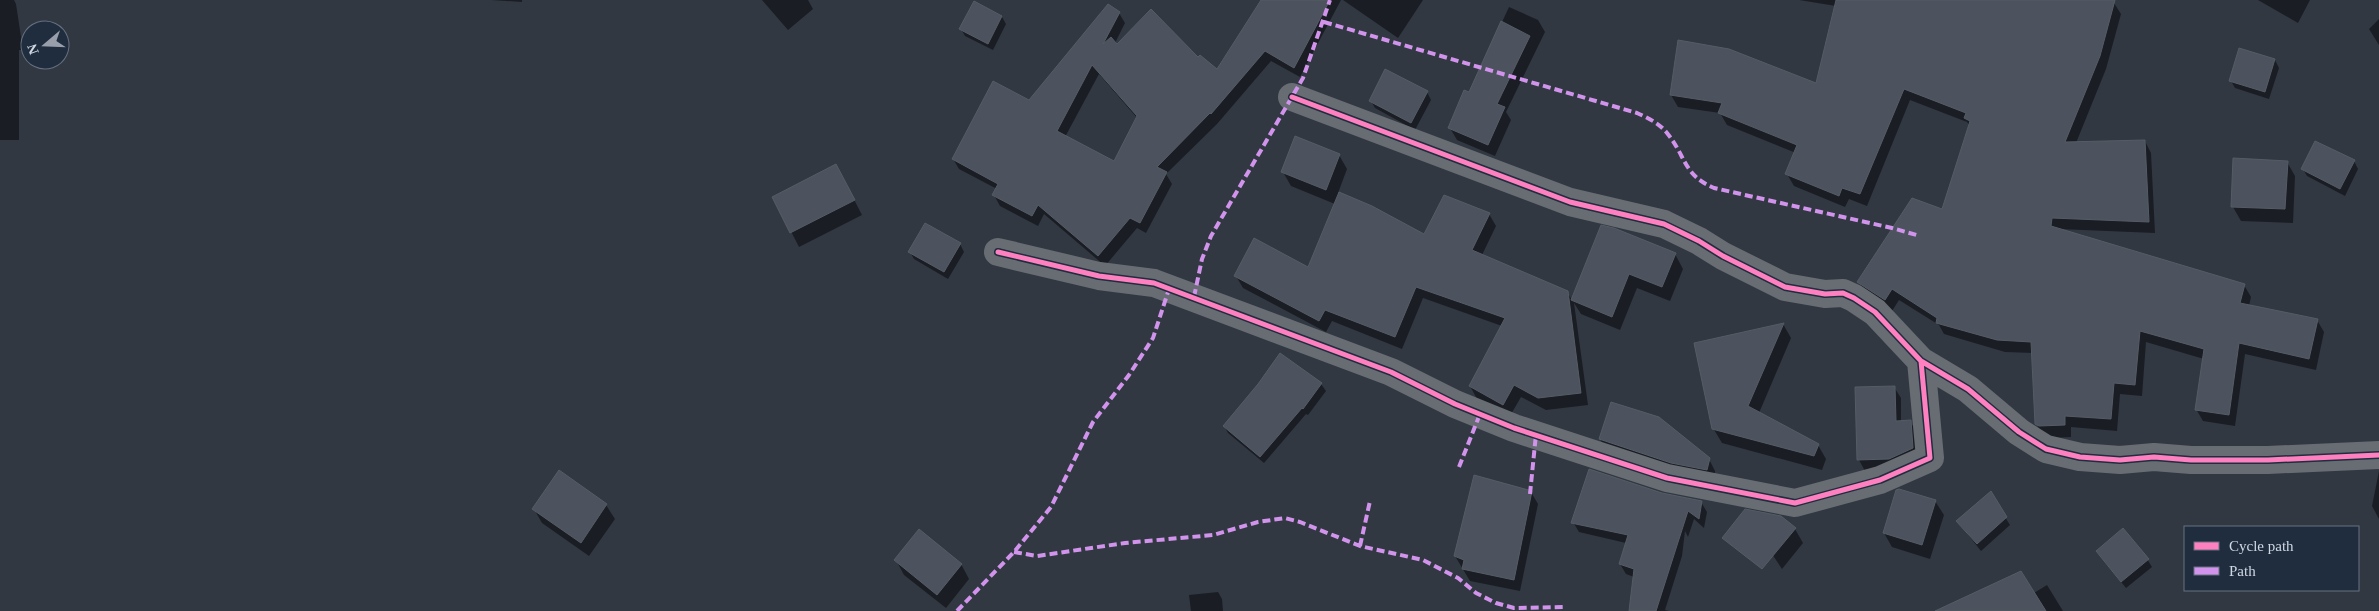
<svg xmlns="http://www.w3.org/2000/svg" width="2379" height="611" viewBox="0 0 2379 611" font-family="'Times New Roman',serif">
<style>
.shadow{fill:#0007;fill-rule:evenodd}
.building{fill:#4c535e;stroke:#555c65;fill-rule:evenodd}
.lines{fill:none;stroke-linecap:round;stroke-linejoin:round}
.street{stroke:#686d73;stroke-width:28}
.quiet{stroke:#d193ec;stroke-width:4;stroke-dasharray:8 4;stroke-linecap:butt}
.cycleway-casing{stroke:#202d3e;stroke-width:8}
.cycleway{stroke:#ff80c0;stroke-width:5}
</style>
<rect width="100%" height="100%" fill="#313842"/>
<path class="shadow" d="M 0,0 L 14,0 L 16,4 L 23,50 L 19,50 L 19,140 L 0,140 Z
M 491,0 L 522,0 L 522,2 Z
M 762,0 L 808,0 L 813,9 L 788,30 Z
M 1262,0 L 1341,0 L 1300,77 L 1271,61 L 1217,124 L 1166,174 L 1172,184 L 1146,233 L 1137,228 L 1105,266 L 1044,214 L 1038,226 L 1000,206 L 994,195 L 997,189 L 959,169 L 953,159 L 1029,102 L 1119,13 L 1125,23 L 1115,43 L 1117,46 L 1198,59 L 1217,71 ZM 1099,74 L 1138,119 L 1115,163 L 1065,137 Z
M 1343,0 L 1423,0 L 1398,38 Z
M 1799,0 L 2103,0 L 2114,3 L 2121,14 L 2106,69 L 2076,143 L 2145,141 L 2151,153 L 2155,233 L 2059,229 L 2244,285 L 2251,297 L 2249,306 L 2317,320 L 2324,332 L 2316,370 L 2245,354 L 2235,426 L 2203,421 L 2196,409 L 2204,359 L 2146,342 L 2142,396 L 2120,394 L 2117,431 L 2071,427 L 2071,437 L 2047,438 L 2043,436 L 2036,423 L 2033,353 L 2005,352 L 1944,334 L 1939,325 L 1899,300 L 1892,311 L 1866,294 L 1859,282 L 1943,211 L 1969,125 L 1967,122 L 1910,100 L 1867,206 L 1849,199 L 1845,207 L 1794,186 L 1787,174 L 1796,153 L 1727,125 L 1720,113 L 1678,107 L 1671,95 L 1817,85 L 1836,6 Z
M 2258,0 L 2310,0 L 2298,23 Z
M 974,3 L 1002,17 L 1006,24 L 993,50 L 965,36 L 961,29 Z
M 1509,7 L 1538,20 L 1545,32 L 1506,112 L 1511,120 L 1495,156 L 1457,140 L 1450,128 L 1469,93 Z
M 2379,19 L 2379,45 L 2369,29 Z
M 2240,49 L 2275,60 L 2279,68 L 2269,99 L 2235,88 L 2231,81 Z
M 1427,92 L 1431,100 L 1415,130 L 1375,108 L 1371,101 Z
M 1339,155 L 1347,169 L 1338,193 L 1371,207 L 1425,236 L 1489,214 L 1496,226 L 1482,255 L 1567,292 L 1572,300 L 1602,227 L 1675,254 L 1683,269 L 1670,301 L 1637,288 L 1620,330 L 1581,314 L 1574,303 L 1588,405 L 1546,410 L 1521,397 L 1510,416 L 1477,399 L 1470,386 L 1502,326 L 1423,298 L 1402,349 L 1332,321 L 1326,332 L 1243,288 L 1236,276 L 1309,269 L 1335,204 L 1291,186 L 1283,172 Z
M 2235,159 L 2287,162 L 2295,176 L 2293,223 L 2241,221 L 2233,207 Z
M 2354,161 L 2358,169 L 2345,196 L 2307,176 L 2303,169 Z
M 844,180 L 862,215 L 799,247 L 774,198 Z
M 960,244 L 964,252 L 948,279 L 914,259 L 910,252 Z
M 1783,324 L 1791,338 L 1759,413 L 1818,445 L 1826,459 L 1822,470 L 1722,443 L 1713,428 Z
M 1321,384 L 1326,391 L 1308,415 L 1306,414 L 1264,463 L 1228,433 L 1224,426 Z
M 1894,387 L 1901,398 L 1901,422 L 1910,421 L 1917,433 L 1919,460 L 1865,471 L 1859,460 Z
M 1600,439 L 1709,459 L 1715,471 L 1714,481 L 1607,451 Z
M 2379,471 L 2379,519 L 2372,506 Z
M 1531,492 L 1538,504 L 1520,591 L 1470,581 L 1455,556 Z
M 1990,493 L 2010,525 L 1981,551 L 1958,522 Z
M 1662,494 L 1701,502 L 1707,512 L 1704,528 L 1694,519 L 1688,537 L 1685,531 L 1682,556 L 1665,610 L 1669,611 L 1630,611 L 1634,577 L 1626,574 L 1620,564 L 1626,543 L 1579,532 L 1573,522 Z
M 1935,501 L 1944,515 L 1930,559 L 1892,547 L 1884,533 Z
M 606,505 L 615,519 L 589,556 L 542,523 L 534,509 Z
M 1743,510 L 1781,517 L 1795,529 L 1803,543 L 1782,569 Z
M 2097,552 L 2147,559 L 2152,567 L 2126,588 Z
M 896,560 L 961,564 L 969,579 L 946,608 L 904,575 Z
M 2047,585 L 2063,611 L 1938,611 L 2034,593 Z
M 1218,592 L 1222,599 L 1223,611 L 1191,611 L 1189,595 Z"/>
<path class="building" d="M 1261,0 L 1330,0 L 1294,68 L 1265,51 L 1211,114 L 1210,113 L 1157,167 L 1167,172 L 1140,223 L 1130,218 L 1098,256 L 1038,205 L 1032,216 L 992,195 L 998,184 L 952,159 L 993,81 L 1029,100 L 1108,4 L 1120,12 L 1103,44 L 1111,37 L 1117,44 L 1151,9 L 1198,57 L 1200,55 L 1217,69 ZM 1092,65 L 1137,116 L 1114,161 L 1057,131 Z
M 1836,0 L 2115,0 L 2100,56 L 2065,142 L 2145,140 L 2149,222 L 2052,218 L 2051,226 L 2245,284 L 2240,303 L 2318,319 L 2309,359 L 2239,343 L 2229,415 L 2195,410 L 2204,349 L 2140,331 L 2135,385 L 2114,383 L 2111,419 L 2065,416 L 2065,425 L 2039,426 L 2035,424 L 2031,342 L 1997,340 L 1936,323 L 1937,318 L 1892,289 L 1885,300 L 1857,282 L 1912,198 L 1942,209 L 1970,121 L 1964,118 L 1966,113 L 1904,89 L 1860,194 L 1842,188 L 1839,196 L 1785,174 L 1797,145 L 1718,113 L 1722,103 L 1670,95 L 1678,40 L 1729,49 L 1816,83 Z
M 974,1 L 1002,16 L 988,44 L 959,29 Z
M 1501,21 L 1530,36 L 1497,104 L 1505,107 L 1488,145 L 1448,128 L 1464,90 L 1469,92 Z
M 2239,48 L 2275,59 L 2265,92 L 2229,81 Z
M 1385,69 L 1428,91 L 1411,123 L 1369,101 Z
M 1295,136 L 1340,154 L 1326,190 L 1281,172 Z
M 2315,141 L 2355,160 L 2340,189 L 2301,169 Z
M 2233,158 L 2288,161 L 2285,209 L 2231,207 Z
M 836,164 L 855,200 L 790,233 L 772,197 Z
M 1339,192 L 1372,206 L 1424,234 L 1444,195 L 1490,213 L 1472,250 L 1568,291 L 1581,393 L 1538,398 L 1514,385 L 1503,405 L 1469,386 L 1505,318 L 1416,287 L 1395,337 L 1325,310 L 1319,321 L 1234,276 L 1254,238 L 1308,267 Z
M 925,223 L 961,243 L 944,272 L 908,252 Z
M 1601,225 L 1614,228 L 1676,253 L 1662,287 L 1629,274 L 1612,317 L 1571,300 Z
M 1784,323 L 1748,406 L 1819,444 L 1814,456 L 1712,429 L 1694,343 Z
M 1280,353 L 1322,383 L 1303,409 L 1302,408 L 1260,457 L 1223,426 L 1258,384 Z
M 1895,386 L 1896,421 L 1911,420 L 1913,448 L 1889,459 L 1857,460 L 1855,387 Z
M 1611,402 L 1659,417 L 1710,458 L 1707,470 L 1671,463 L 1599,439 Z
M 1589,469 L 1662,493 L 1702,501 L 1699,519 L 1688,511 L 1656,611 L 1629,611 L 1634,569 L 1619,564 L 1628,535 L 1571,523 Z
M 559,470 L 607,504 L 581,543 L 532,509 Z
M 1474,475 L 1532,491 L 1514,580 L 1462,569 L 1464,560 L 1454,556 Z
M 1899,489 L 1936,500 L 1922,545 L 1883,533 L 1896,490 Z
M 1991,491 L 2007,517 L 1977,544 L 1956,521 Z
M 1745,509 L 1781,516 L 1796,528 L 1762,569 L 1722,538 Z
M 2123,528 L 2149,559 L 2121,582 L 2096,551 Z
M 919,529 L 962,564 L 937,595 L 894,560 Z
M 2021,571 L 2046,611 L 1935,611 Z"/>
<g class="lines">
<path class="street" d="M 1292,97 L 1570,202 L 1664,224 L 1699,241 L 1723,256 L 1785,287 L 1825,294 L 1843,293 L 1854,298 L 1875,312 L 1921,361 L 1968,389 L 2019,432 L 2046,449 L 2080,457 L 2120,460 L 2154,457 L 2191,460 L 2268,460 L 2379,455
M 998,252 L 1099,276 L 1154,283 L 1391,372 L 1455,404 L 1514,428 L 1667,478 L 1795,503 L 1880,480 L 1930,458 L 1921,361"/>
<path class="quiet" d="M 1324,22 L 1637,113 C 1648,118 1659,123 1667,133 C 1686,156 1683,175 1714,188 L 1892,228 L 1920,236
M 1194,297 L 1202,259 L 1211,236 L 1303,78 L 1330,0
M 1459,467 L 1480,414
M 1530,494 L 1536,434
M 1360,546 L 1370,501
M 1014,552 L 1037,556 L 1125,543 L 1213,535 L 1258,522 L 1285,518 L 1300,522 L 1360,546 L 1423,560 L 1458,578 L 1476,593 L 1496,603 L 1514,608 L 1565,607
M 957,611 L 1014,552 L 1051,507 L 1093,422 L 1129,375 L 1153,338 L 1169,289"/>
<g class="cycleway-casing">
<path id="cycleway" d="M 1292,97 L 1570,202 L 1664,224 L 1699,241 L 1723,256 L 1785,287 L 1825,294 L 1843,293 L 1854,298 L 1875,312 L 1921,361 L 1968,389 L 2019,432 L 2046,449 L 2080,457 L 2120,460 L 2154,457 L 2191,460 L 2268,460 L 2379,455
M 998,252 L 1099,276 L 1154,283 L 1391,372 L 1455,404 L 1514,428 L 1667,478 L 1795,503 L 1880,480 L 1930,458 L 1921,361"/>
</g>
<use href="#cycleway" class="cycleway"/>
</g>
<rect x="2184" y="526" width="175" height="65" fill="#202d3e" stroke="#667180"/>
<rect x="2194" y="542" width="25" height="8" fill="#ff80c0" stroke="#667180"/>
<text x="2229" y="551" font-size="15" fill="#cfd7e2">Cycle path</text>
<rect x="2194" y="567" width="25" height="8" fill="#d193ec" stroke="#667180"/>
<text x="2229" y="576" font-size="15" fill="#cfd7e2">Path</text>
<g transform="translate(45 45) rotate(251)"><circle r="24" fill="#202d3e" stroke="#667180"/>
<path d="M0-4L9 19L0 12L-9 19Z" fill="#989faa"/>
<text y="-8" font-size="14" font-weight="bold" text-anchor="middle" fill="#cfd7e2">N</text>
</g>
</svg>
